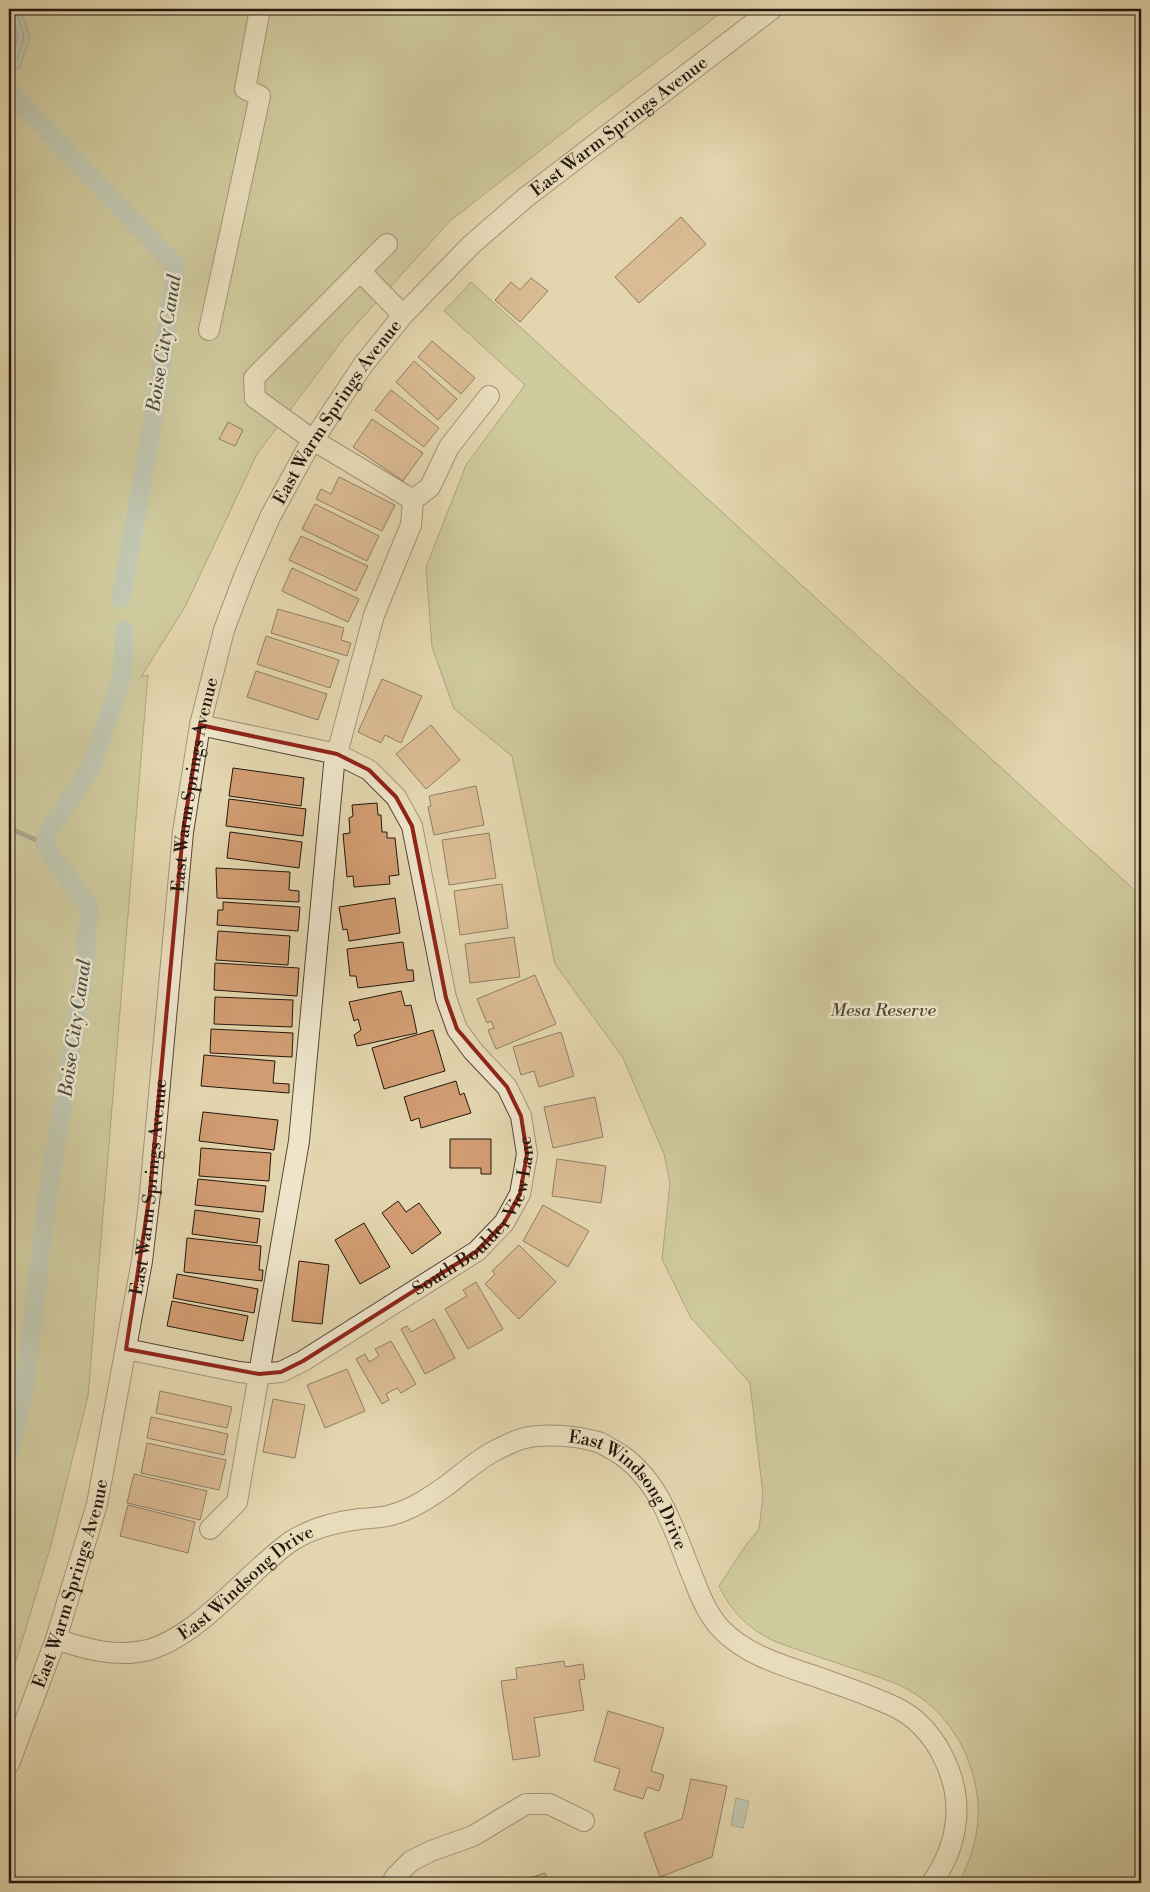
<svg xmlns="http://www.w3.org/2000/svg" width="1150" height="1892" viewBox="0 0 1150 1892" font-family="'Libre Bodoni',serif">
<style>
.green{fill:#b5bd89;stroke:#6c6a4c}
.water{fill:#97b7b2;stroke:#697770}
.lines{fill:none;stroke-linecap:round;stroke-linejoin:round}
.shore{stroke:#5d6760;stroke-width:1}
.stream{stroke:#697770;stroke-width:5}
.canal{stroke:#97b7b2;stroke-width:19}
.building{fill:#d19c71;stroke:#23170e}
.minor-casing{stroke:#534636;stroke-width:22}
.minor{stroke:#ede4ca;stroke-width:20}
.marked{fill:none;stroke:#8f2418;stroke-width:4;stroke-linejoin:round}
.labels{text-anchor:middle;stroke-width:5;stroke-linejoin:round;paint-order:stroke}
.street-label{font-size:18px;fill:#23170e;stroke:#ede4ca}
.park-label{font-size:18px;font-style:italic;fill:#4f4933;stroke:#ede4ca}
.water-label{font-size:19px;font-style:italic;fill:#4c4f47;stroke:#ede4ca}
</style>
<rect width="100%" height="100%" fill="#e3d5ae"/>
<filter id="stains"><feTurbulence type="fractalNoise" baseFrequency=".004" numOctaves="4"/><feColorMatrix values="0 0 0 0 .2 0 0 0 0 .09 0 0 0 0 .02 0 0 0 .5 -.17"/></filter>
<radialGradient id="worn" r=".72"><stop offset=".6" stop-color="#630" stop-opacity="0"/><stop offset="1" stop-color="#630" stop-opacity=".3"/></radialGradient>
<path class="green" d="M 9,9 L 726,9 L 591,111 L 451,220 L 344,338 L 257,454 L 185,607 L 141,677 L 148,675 L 88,1396 L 51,1545 L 9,1684 Z
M 471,282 L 1141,896 L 1141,1883 L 958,1883 C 975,1854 982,1821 976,1788 C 968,1744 941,1704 899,1685 C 883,1678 866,1673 849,1667 C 825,1659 801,1651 776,1642 C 749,1629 732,1613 719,1586 L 746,1545 L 759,1529 L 763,1495 L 750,1383 L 691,1318 L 662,1259 L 670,1183 L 664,1154 L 623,1058 L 555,964 L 512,756 L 454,709 L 432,647 L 426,567 L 466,465 L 525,385 L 444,311 Z"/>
<path class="water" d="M 9,9 L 20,9 L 30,37 L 19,69 L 9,64 Z
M 736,1798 L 749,1801 L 743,1828 L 731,1825 Z"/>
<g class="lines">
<path class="shore" d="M 9,54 L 13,53 L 18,37 L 10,9
M 9,60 L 17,60 L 24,37 L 16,9"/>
<path class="stream" d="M 9,828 L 45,844"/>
<path class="canal" d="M 9,91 L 176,266 L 155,410 L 121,599
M 9,1454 L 24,1391 L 48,1193 L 84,975 L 89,906 L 54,860 L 45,844 L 48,832 L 91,768 L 123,674 L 124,630"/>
</g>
<path class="building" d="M 681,217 L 706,244 L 639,303 L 615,277 Z
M 531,278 L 548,291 L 520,322 L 495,300 L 511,282 L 520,290 Z
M 432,341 L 475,378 L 461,394 L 418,357 Z
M 414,361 L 457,399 L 438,420 L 396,382 Z
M 391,390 L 439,428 L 424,447 L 375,410 Z
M 372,419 L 423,453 L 403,481 L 353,447 Z
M 228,422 L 243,430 L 235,446 L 219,439 Z
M 339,477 L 395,505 L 382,531 L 316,499 L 321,489 L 331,494 Z
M 315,504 L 379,536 L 367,561 L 302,529 Z
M 301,536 L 368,566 L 356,591 L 289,560 Z
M 292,568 L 359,599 L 348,622 L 282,591 Z
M 278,609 L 344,628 L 341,640 L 351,643 L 347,656 L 271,633 Z
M 266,636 L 339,660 L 330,688 L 257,664 Z
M 256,671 L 327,694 L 318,720 L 247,697 Z
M 382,679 L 422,696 L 401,743 L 385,735 L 381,743 L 358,732 Z
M 431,725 L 460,760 L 426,789 L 396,754 Z
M 233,768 L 304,778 L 301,806 L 229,796 Z
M 476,786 L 484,825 L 434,835 L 428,807 L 431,806 L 429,796 Z
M 229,799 L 306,809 L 303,836 L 226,826 Z
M 377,803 L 378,815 L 381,815 L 382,832 L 387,832 L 387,838 L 395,838 L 399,875 L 389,876 L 390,884 L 354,887 L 353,876 L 347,877 L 343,834 L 350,833 L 349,818 L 353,816 L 352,805 Z
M 230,832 L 302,842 L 299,868 L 227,858 Z
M 489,833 L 496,878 L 449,885 L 442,840 Z
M 216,868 L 290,872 L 289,890 L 299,891 L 299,902 L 217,898 Z
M 502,884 L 508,928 L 460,935 L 454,891 Z
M 395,898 L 400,933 L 349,941 L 347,929 L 343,930 L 339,907 Z
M 223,902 L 300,907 L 298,931 L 217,925 L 218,910 L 223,910 Z
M 218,931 L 290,936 L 288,965 L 216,960 Z
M 514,937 L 520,977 L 470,983 L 465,944 Z
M 403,942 L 407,970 L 413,970 L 414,981 L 358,988 L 356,976 L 350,976 L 347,949 Z
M 215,963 L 299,968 L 297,996 L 214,990 Z
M 535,975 L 556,1024 L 496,1049 L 488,1030 L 494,1028 L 491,1021 L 487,1023 L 477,999 Z
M 401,991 L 405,1006 L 411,1005 L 417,1033 L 357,1046 L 354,1035 L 361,1030 L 358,1019 L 354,1021 L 349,1002 Z
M 215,997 L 293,1000 L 292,1027 L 214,1024 Z
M 211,1029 L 293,1033 L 292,1057 L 210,1053 Z
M 433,1030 L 445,1071 L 384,1089 L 372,1048 Z
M 561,1032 L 574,1076 L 539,1087 L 534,1071 L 521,1075 L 513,1047 Z
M 204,1055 L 275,1061 L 273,1083 L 289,1084 L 289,1093 L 201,1086 Z
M 456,1081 L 460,1095 L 464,1093 L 471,1113 L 421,1128 L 419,1118 L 411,1121 L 404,1097 Z
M 595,1097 L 603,1137 L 553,1148 L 544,1107 Z
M 203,1112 L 278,1120 L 274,1150 L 199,1141 Z
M 450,1139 L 491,1139 L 491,1174 L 481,1174 L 481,1168 L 450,1168 Z
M 201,1148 L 271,1153 L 269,1181 L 199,1176 Z
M 557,1159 L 606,1166 L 601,1203 L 552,1196 Z
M 198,1179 L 266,1186 L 263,1212 L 195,1205 Z
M 398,1201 L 406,1212 L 419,1203 L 441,1233 L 412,1254 L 382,1213 Z
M 543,1205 L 589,1231 L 568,1267 L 523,1241 Z
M 195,1210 L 260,1219 L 257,1243 L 192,1234 Z
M 364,1223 L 390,1267 L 360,1284 L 335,1240 Z
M 187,1238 L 261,1246 L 259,1270 L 263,1270 L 262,1281 L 184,1272 Z
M 519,1245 L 556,1282 L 519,1319 L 485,1284 L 495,1274 L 492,1271 Z
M 299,1261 L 329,1265 L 322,1324 L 292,1321 Z
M 177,1274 L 258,1289 L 254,1313 L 173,1298 Z
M 476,1282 L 503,1329 L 468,1349 L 445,1309 L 467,1296 L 463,1290 Z
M 172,1301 L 248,1316 L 243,1341 L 167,1326 Z
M 434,1319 L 455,1358 L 425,1374 L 401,1329 L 407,1326 L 411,1332 Z
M 391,1341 L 416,1384 L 401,1393 L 397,1388 L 386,1394 L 389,1400 L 382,1404 L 356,1359 L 365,1354 L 369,1362 L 379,1356 L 375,1349 Z
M 347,1369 L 365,1411 L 325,1428 L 307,1385 Z
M 160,1391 L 232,1407 L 227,1428 L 156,1413 Z
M 273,1399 L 305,1405 L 295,1458 L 263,1452 Z
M 151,1417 L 228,1434 L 224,1455 L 147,1438 Z
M 147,1443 L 226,1460 L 219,1490 L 141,1473 Z
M 134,1474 L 207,1491 L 200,1520 L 127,1503 Z
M 128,1505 L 195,1522 L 188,1553 L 120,1536 Z
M 564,1661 L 565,1667 L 583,1664 L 585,1679 L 579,1680 L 584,1710 L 534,1718 L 540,1756 L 513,1760 L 501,1681 L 517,1679 L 516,1668 Z
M 608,1711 L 664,1728 L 651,1771 L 664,1775 L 659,1791 L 647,1787 L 643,1799 L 614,1790 L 620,1769 L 594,1761 Z
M 691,1779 L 727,1786 L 712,1857 L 660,1877 L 644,1833 L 682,1819 Z
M 545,1873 L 549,1883 L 521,1883 L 521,1881 Z"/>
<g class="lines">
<g class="minor-casing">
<g id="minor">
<path d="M 387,244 L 254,378 L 255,398 L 313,440 L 413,500"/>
<path d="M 360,271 L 403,315"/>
<path d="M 209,330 L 260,96 L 245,89 L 260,9"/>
<path id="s1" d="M 126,1349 L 239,1372 L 259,1374 L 281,1372 L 303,1361 L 477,1251 L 504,1223 L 520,1194 L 527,1154 L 521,1116 L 507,1087 L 473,1051 L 457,1029 L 446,998 L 412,826 L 396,797 L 369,770 L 337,754 L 200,725"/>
<path d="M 210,1529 L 237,1502 L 299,1141 L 334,765 L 374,615 L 411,525 L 413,500 L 430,487 L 449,447 L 489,396"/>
<path id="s2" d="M 56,1639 C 85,1649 117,1658 148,1650 C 199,1636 247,1573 290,1542 C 311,1528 336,1522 360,1519 C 370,1518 381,1518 391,1515 C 411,1510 429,1498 446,1486 C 462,1474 478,1459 496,1450 C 505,1446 515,1440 525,1438 C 545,1433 578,1436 598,1442 C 604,1444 609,1448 615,1451 C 661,1478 675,1534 694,1580 C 701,1598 708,1615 721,1629 C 747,1656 785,1666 820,1678 C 845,1687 870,1695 895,1707 C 935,1726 960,1777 956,1820 C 954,1844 945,1864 932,1883"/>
<path id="s3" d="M 9,1764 L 56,1639 L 97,1504 L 142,1261 L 150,1193 L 183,832 L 200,725 L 224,630 L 244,577 L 270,517 L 306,451 L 363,365 L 403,315 L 471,245 L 525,198 L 772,9"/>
<path d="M 392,1883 L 395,1877 L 411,1861 L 431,1851 L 473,1836 L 526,1804 L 549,1804 L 584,1821"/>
</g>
</g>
<use href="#minor" class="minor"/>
</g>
<path d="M0 0H1150V1892H0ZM 200,725 L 337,754 L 369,770 L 396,797 L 412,826 L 446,998 L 457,1029 L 507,1087 L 521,1116 L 527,1154 L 520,1194 L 504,1223 L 477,1251 L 303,1361 L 281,1372 L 259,1374 L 126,1349 L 150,1193 L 183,832 Z" fill="#e3d5ae" fill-opacity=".55" fill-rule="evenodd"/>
<path class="marked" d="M 200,725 L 337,754 L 369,770 L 396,797 L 412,826 L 446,998 L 457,1029 L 507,1087 L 521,1116 L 527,1154 L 520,1194 L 504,1223 L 477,1251 L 303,1361 L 281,1372 L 259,1374 L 126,1349 L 150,1193 L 183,832 Z"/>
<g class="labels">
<g class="street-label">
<text dy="6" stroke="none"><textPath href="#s3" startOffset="1811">East Warm Springs Avenue</textPath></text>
<text dy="6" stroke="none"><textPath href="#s3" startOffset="1406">East Warm Springs Avenue</textPath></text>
<text dy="6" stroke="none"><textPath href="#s3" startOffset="1001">East Warm Springs Avenue</textPath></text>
<text dy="6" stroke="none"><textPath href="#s3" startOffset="596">East Warm Springs Avenue</textPath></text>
<text dy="6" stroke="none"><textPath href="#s1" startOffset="416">South Boulder View Lane</textPath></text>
<text dy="6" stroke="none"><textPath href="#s2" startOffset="664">East Windsong Drive</textPath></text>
<text dy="6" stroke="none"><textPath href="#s3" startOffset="191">East Warm Springs Avenue</textPath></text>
<text dy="6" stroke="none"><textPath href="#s2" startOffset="214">East Windsong Drive</textPath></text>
</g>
<g class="park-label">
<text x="883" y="1016">Mesa Reserve</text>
</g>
<g class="water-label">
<text transform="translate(163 343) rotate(-81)" y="7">Boise City Canal</text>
<text transform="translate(74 1028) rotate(-82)" y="7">Boise City Canal</text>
</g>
</g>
<rect width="1150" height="1892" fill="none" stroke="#e3d5ae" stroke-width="30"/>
<rect x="10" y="10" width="1130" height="1872" fill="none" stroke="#23170e" stroke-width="2.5"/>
<rect x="15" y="15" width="1120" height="1862" fill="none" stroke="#23170e"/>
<rect width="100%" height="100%" filter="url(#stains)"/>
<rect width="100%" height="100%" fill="url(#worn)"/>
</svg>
